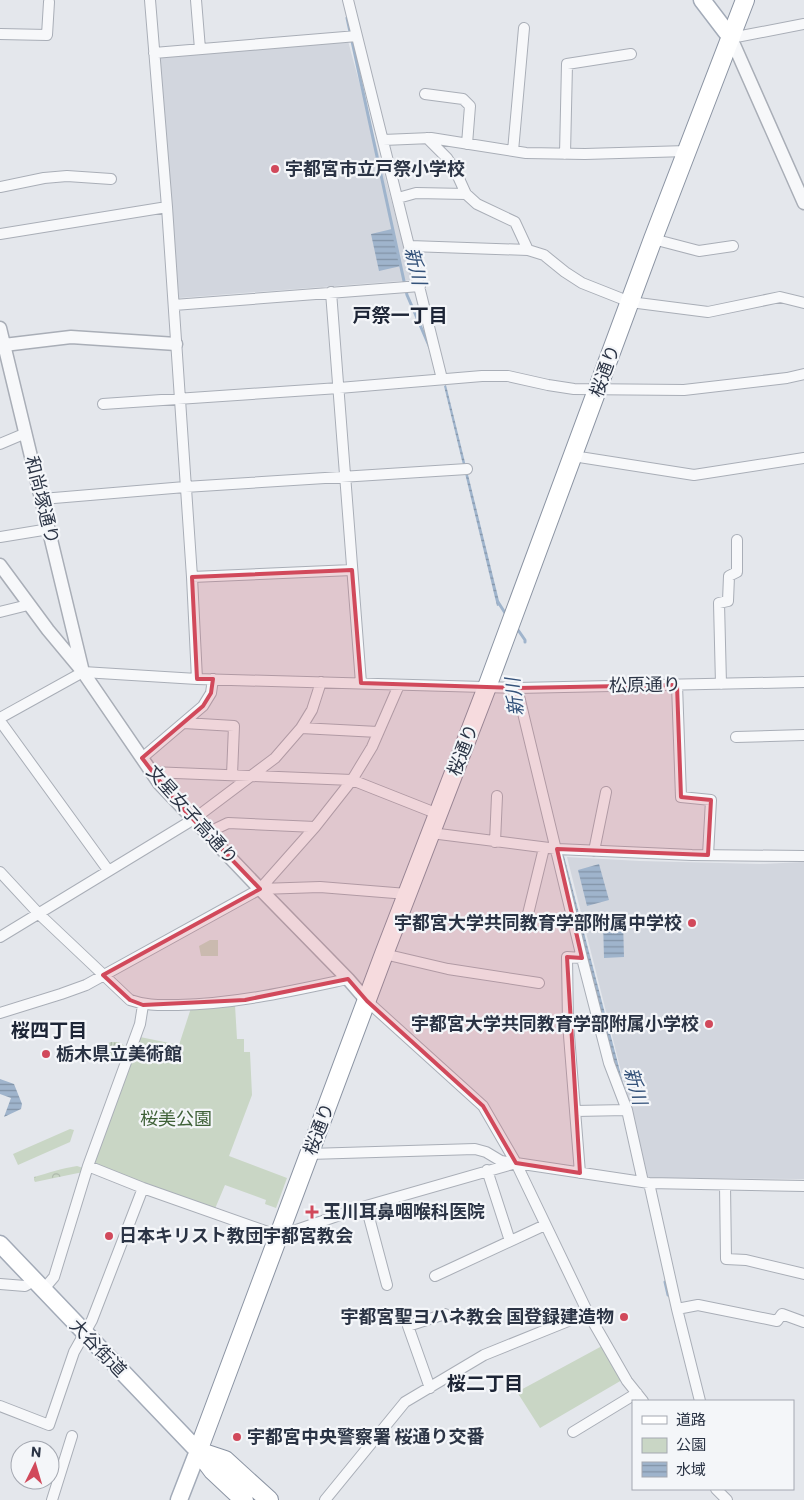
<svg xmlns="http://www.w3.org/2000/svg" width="804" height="1500" viewBox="0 0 804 1500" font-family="Commissioner,'Noto Sans JP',sans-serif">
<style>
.built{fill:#d2d6de}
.grass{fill:url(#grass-tufts)}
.forest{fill:url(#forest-crowns)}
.green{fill:#c9d6c5}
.water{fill:url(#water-rules)}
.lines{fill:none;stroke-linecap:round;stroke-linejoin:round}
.stream{stroke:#9fb4cc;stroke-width:3}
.minor-casing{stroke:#a9aeb7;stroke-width:12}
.tertiary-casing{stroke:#a9aeb7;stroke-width:15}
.primary-casing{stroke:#a3abb8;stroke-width:19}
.trunk-casing{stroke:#8b94a3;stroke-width:20}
.minor{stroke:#f7f8fa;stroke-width:10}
.tertiary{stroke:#f7f8fa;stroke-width:12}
.primary{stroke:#fff;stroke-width:16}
.trunk{stroke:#fff;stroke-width:18}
.marked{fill:#d1495b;fill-opacity:0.2;stroke:#d1495b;stroke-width:4;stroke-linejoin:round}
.poi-dot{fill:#d1495b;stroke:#f4f6f9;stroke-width:2}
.labels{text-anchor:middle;stroke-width:4.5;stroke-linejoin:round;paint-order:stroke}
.poi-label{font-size:18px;font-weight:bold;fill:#2b3445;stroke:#f4f6f9;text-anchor:start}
.street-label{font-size:18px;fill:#2b3445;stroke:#f4f6f9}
.park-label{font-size:18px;fill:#3f6138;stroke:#f4f6f9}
.water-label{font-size:19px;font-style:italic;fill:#34527a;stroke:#f4f6f9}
.neighbourhood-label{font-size:19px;font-weight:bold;fill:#1d2536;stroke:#f4f6f9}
</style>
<defs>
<pattern id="grass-tufts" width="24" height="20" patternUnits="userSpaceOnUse" patternTransform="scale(1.25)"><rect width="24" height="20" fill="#c9d6c5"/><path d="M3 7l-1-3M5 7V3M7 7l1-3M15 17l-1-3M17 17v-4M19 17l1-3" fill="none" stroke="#adb8ab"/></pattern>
<pattern id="forest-crowns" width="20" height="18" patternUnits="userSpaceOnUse" patternTransform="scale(1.25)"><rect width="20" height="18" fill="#c9d6c5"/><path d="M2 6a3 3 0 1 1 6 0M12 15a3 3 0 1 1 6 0" fill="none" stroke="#adb8ab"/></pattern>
<pattern id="water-rules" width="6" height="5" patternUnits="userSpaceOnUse" patternTransform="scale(1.25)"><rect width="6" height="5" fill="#9fb4cc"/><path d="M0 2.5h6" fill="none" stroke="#8293a7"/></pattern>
</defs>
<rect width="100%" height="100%" fill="#e4e7ec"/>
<path class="built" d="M 348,41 L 413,280 L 179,298 L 158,58 Z
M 567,857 L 640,861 L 760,864 L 804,862 L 804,1179 L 648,1178 Z"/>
<path class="grass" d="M 111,1042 L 119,1042 L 128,1048 L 125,1053 L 108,1060 L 97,1056 L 98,1047 Z"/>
<path class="forest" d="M 77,1166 L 83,1168 L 83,1172 L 35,1182 L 34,1180 L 34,1177 C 48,1173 63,1168 77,1166 Z"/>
<path class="green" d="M 210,940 L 218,940 L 218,956 L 201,956 L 199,946 Z
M 235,1005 L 237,1039 L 244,1039 L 244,1052 L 250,1052 L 252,1095 L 229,1156 L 287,1178 L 276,1208 L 265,1204 L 266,1200 L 225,1185 L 214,1211 L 96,1167 L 93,1161 L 140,1037 L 179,1045 L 191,1008 Z
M 70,1129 L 74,1130 L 70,1142 L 18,1165 L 13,1154 Z
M 602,1346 L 622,1380 L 540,1428 L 517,1392 Z"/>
<path class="water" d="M 392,229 L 401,266 L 379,271 L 371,234 Z
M 446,385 L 500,605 L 497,606 L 444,386 Z
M 564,856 L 648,1179 L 644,1180 L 561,857 Z
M 599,864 L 609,900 L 587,906 L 578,870 Z
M 603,920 L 623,920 L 624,957 L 604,958 Z
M 0,1079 L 14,1084 L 22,1104 L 21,1109 L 4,1117 L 11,1098 L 0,1094 Z"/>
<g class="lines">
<path class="stream" d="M 347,18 L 407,295 L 430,348
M 498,602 L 507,616
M 516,627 L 525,640 L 525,642
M 665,1282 L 668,1295"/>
<g class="minor-casing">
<path id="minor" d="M 150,0 L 167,207 L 192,577 L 197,679
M 196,0 L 200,49
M 348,0 L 442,379
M 0,34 L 47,35 L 49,2
M 731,38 L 804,24
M 154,53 L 357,36
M 425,94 L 463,99 L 470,106 L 467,144
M 427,138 L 447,158 L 456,172 L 466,194 L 477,204 L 515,222 L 528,250 L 544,255 L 565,272 L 582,283 L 630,302 L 708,312 L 780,297 L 804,303
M 383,140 L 431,138 L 526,153 L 585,154 L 687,151
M 513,151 L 524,28
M 565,154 L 567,64 L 631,54
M 0,187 L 44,178 L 67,176 L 111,179
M 398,198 L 416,193 L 466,194
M 0,234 L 167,207
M 653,239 L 699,251 L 733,246
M 410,246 L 528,250
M 331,292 L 361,683
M 174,305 L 420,286
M 103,404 L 339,388 L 482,376 L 508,376 L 548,385 L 574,389 L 684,390 L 787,378 L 804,374
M 0,444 L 26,433
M 573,456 L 694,475 L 804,458
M 42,499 L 185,487 L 467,469
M 0,537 L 49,529
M 192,577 L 352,570
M 0,612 L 28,605
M 721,684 L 719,603 L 728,601 L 729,576 L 737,572 L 737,540
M 677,685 L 681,797 L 711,800 L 708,855
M 517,688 L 582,958 L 609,1063 L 627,1110 L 643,1182
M 0,718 L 83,672 L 197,679 L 517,688 L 804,682
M 0,721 L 108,870
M 184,723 L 234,726 L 232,775
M 301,728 L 378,732
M 736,737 L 804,735
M 142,758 L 203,706 L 211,693 L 213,679
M 151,772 L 352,780 L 438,814
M 207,833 L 228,823 L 315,827
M 431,833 L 557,849 L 692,855 L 804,856
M 495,842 L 497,796
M 594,851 L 606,792
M 0,872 L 39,914 L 130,1000 C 147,1006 160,1005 178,1005 C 236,1004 292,991 348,979
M 260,889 L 320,887 L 407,894
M 528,914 L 544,848
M 0,937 L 194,819 L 275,758 L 301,728 L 312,710 L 321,682
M 384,954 L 448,969 L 539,983
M 367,1001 L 483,1106 L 516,1163 L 588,1313 L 627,1381 L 643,1401
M 0,1013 L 61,994 L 86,985 L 260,889 L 315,827 L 352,780 L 372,747 L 399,685
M 575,1111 L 627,1110
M 309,1154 L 475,1149 L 486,1152 L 501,1161 L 512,1163
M 88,1166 L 143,1188 L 279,1236 L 366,1206 L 516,1163 L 649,1183 L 804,1186
M 487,1170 L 510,1241
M 580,1173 L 568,1023 L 567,957 L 582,958
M 649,1183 L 677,1309 L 700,1401
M 725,1185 L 726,1259 L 746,1260 L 804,1274
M 366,1206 L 387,1285
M 435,1276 L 545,1225
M 0,1284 L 25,1286 L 34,1281
M 43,1290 L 54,1277 L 88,1166 L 140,1024 L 143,1005
M 677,1309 L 698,1305 L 777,1321 L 782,1314 L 804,1322
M 430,1388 L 408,1326 L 445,1314
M 0,1406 L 49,1425 L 74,1352 L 92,1320 L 143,1188
M 573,1432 L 637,1393
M 716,1489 L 727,1500
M 52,1500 L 72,1436
M 325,1500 L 405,1402 L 484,1355 L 588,1313"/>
</g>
<g class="tertiary-casing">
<path id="tertiary" d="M 731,38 L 804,203
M 0,328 L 82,668
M 4,345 L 71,337 L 176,344
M 0,565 L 48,630 L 83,672 L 159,783 L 260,889 L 348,979 L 367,1001"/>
</g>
<g class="primary-casing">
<path id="primary" d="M 702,0 L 731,38
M 0,1244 L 198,1451 L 179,1500"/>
</g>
<g class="trunk-casing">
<path id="trunk" d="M 198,1451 L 384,954 L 487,687 L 653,239 L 745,0
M 198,1451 L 225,1460 L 269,1500
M 198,1451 L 213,1471 L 244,1500"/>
</g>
<use href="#minor" class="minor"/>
<use href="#tertiary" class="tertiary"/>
<use href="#primary" class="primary"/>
<use href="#trunk" class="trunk"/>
</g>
<path class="marked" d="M 352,570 L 361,683 L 517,688 L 677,685 L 681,797 L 711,800 L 708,855 L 557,849 L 582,958 L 567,957 L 580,1173 L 516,1163 L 483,1106 L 367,1001 L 348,979 L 245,1000 L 143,1005 L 130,1000 L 103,975 L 260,889 L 171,796 L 142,758 L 203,706 L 211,693 L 213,679 L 197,679 L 192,577 Z"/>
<g class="poi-dot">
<circle cx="275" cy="169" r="5"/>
<circle cx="692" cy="923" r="5"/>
<circle cx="709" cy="1024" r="5"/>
<circle cx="46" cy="1054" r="5"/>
<path d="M309.5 1204.5h5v5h5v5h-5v5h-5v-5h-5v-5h5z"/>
<circle cx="109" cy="1236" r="5"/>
<circle cx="624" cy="1317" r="5"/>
<circle cx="237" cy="1437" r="5"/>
</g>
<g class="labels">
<g class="poi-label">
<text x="285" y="175">宇都宮市立戸祭小学校</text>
<text x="682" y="929" text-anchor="end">宇都宮大学共同教育学部附属中学校</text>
<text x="699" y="1030" text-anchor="end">宇都宮大学共同教育学部附属小学校</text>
<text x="56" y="1060">栃木県立美術館</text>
<text x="323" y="1218">玉川耳鼻咽喉科医院</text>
<text x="119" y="1242">日本キリスト教団宇都宮教会</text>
<text x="614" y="1323" text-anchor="end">宇都宮聖ヨハネ教会 国登録建造物</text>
<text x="247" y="1443">宇都宮中央警察署 桜通り交番</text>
</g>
<g class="street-label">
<text transform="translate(605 371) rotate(-70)" y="6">桜通り</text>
<text transform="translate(42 500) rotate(76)" y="6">和尚塚通り</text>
<text transform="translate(645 685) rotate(-1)" y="6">松原通り</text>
<text transform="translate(463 750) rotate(-69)" y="6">桜通り</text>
<text transform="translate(192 815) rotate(48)" y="6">文星女子高通り</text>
<text transform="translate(319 1129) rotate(-69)" y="6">桜通り</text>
<text transform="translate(98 1348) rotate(46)" y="6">大谷街道</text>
</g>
<g class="park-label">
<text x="176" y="1125">桜美公園</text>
</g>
<g class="water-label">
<text transform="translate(416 266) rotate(77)" y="7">新川</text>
<text transform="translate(514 697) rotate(-96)" y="7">新川</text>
<text transform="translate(636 1086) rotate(75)" y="7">新川</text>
</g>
<g class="neighbourhood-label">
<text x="400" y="322">戸祭一丁目</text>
<text x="49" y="1037">桜四丁目</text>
<text x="485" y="1390">桜二丁目</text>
</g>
</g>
<rect x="632" y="1400" width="162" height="90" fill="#f4f6f9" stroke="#a4a8b1"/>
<rect x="642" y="1416" width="25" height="8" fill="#ffffff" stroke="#a4a8b1"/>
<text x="676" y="1425" font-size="15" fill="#2b3445">道路</text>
<rect x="642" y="1438" width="25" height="15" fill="#c9d6c5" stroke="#a4a8b1"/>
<text x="676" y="1450" font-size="15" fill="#2b3445">公園</text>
<rect x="642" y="1462" width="25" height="15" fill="url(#water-rules)" stroke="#a4a8b1"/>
<text x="676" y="1475" font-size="15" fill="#2b3445">水域</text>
<g transform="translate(35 1465) rotate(5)"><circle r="24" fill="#f4f6f9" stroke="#a4a8b1"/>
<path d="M0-4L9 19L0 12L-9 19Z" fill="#d1495b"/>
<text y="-8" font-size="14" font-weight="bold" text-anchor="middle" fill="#2b3445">N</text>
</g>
</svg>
